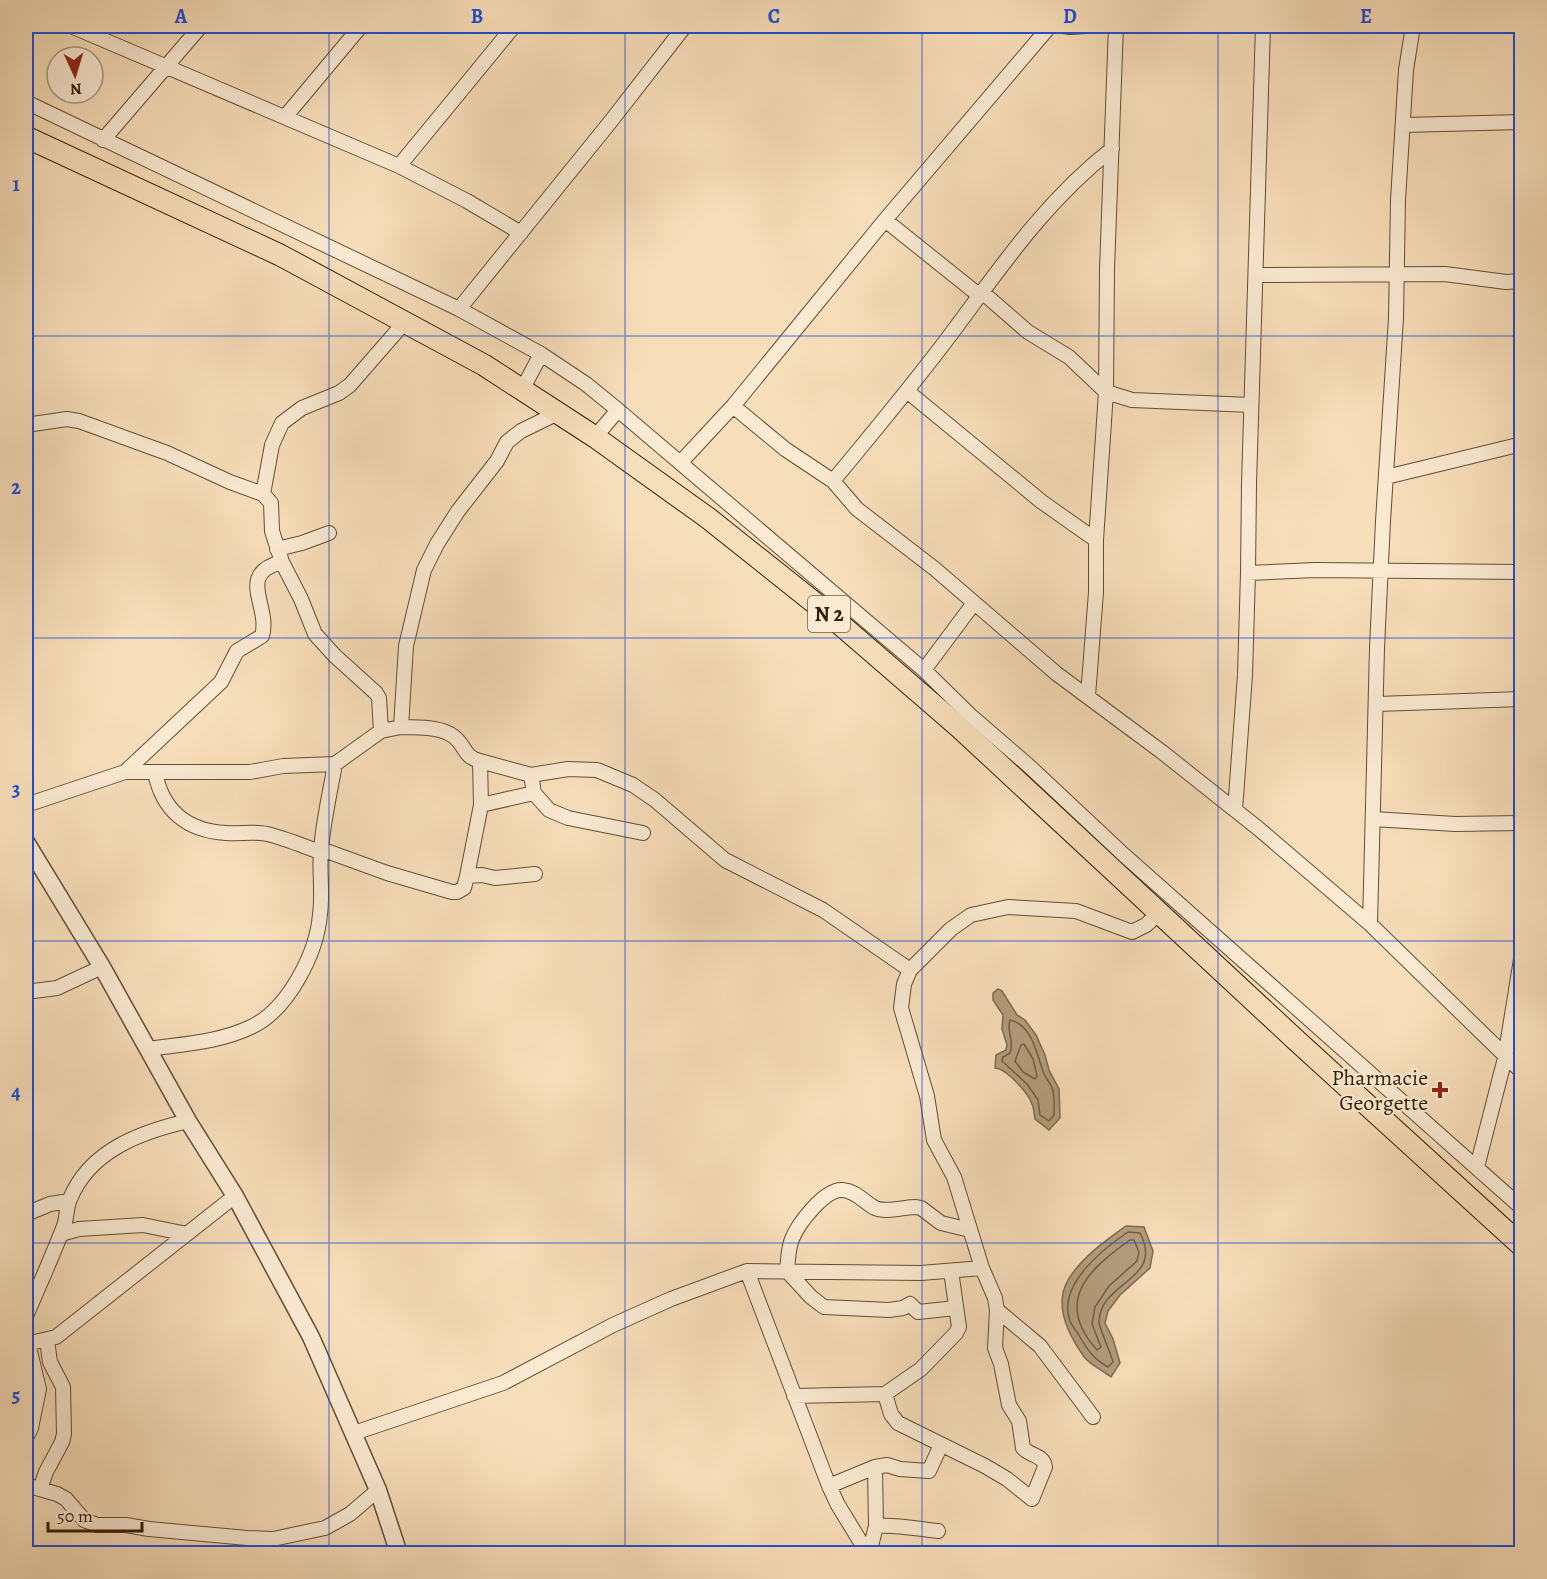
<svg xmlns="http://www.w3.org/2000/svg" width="1547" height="1579" viewBox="0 0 1547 1579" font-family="Alegreya,serif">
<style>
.water{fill:#b39d7d;stroke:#7f6a4e;stroke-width:1.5}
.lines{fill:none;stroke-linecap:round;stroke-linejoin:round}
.shore{stroke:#725e42;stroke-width:1.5}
.minor-casing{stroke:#624e34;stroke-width:16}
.tertiary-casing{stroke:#624e34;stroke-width:19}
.primary-casing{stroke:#301e07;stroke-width:23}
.minor{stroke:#faead2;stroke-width:14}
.tertiary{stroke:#faead2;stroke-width:16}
.primary{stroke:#f7deba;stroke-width:21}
.grid{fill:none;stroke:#1d4ed8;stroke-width:1.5;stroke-opacity:0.55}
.poi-dot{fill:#8f2418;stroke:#faead2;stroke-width:2}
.labels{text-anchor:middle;stroke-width:4.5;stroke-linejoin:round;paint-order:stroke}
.shield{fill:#faead2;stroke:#6d5b44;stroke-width:1.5}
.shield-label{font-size:21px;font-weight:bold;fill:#301e07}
.poi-label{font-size:22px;fill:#301e07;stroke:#faead2;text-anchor:end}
.neatline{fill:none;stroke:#1d4ed8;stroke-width:2}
.grid-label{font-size:20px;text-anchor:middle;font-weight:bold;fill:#1d4ed8}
</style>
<rect width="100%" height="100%" fill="#f7deba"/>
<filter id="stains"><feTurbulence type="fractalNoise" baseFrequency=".00333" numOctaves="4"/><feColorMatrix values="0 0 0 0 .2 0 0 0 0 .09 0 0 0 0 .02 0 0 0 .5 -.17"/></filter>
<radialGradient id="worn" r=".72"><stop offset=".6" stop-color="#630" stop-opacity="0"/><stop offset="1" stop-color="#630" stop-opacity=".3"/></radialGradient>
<path class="water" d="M 998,989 L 1002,991 L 1017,1015 L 1025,1020 L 1036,1035 L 1045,1055 L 1049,1070 L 1059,1089 L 1060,1118 L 1049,1130 L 1035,1119 C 1034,1114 1034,1108 1032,1104 C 1029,1094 1006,1068 995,1068 L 996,1055 L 1006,1050 L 1007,1045 L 1002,1029 L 1003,1015 L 993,1000 L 993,993 Z
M 1126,1226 L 1144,1227 L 1153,1251 L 1150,1268 L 1120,1295 L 1108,1311 L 1105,1323 L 1113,1339 L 1120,1363 L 1111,1377 C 1103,1371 1091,1365 1085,1358 C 1069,1336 1053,1306 1068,1280 C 1082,1257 1105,1241 1126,1226 Z"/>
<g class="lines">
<path class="shore" d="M 1010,1020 C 1033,1025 1037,1056 1044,1074 C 1047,1080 1052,1085 1053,1091 C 1055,1099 1054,1108 1054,1115 L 1049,1121 L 1040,1115 L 1038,1100 L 1027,1084 L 1002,1061 L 1003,1057 L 1010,1053 C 1015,1041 1006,1032 1010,1020 Z
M 1024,1044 L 1033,1059 L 1037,1076 L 1035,1079 L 1023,1072 L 1015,1061 L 1021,1045 Z
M 1128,1232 L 1140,1233 C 1165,1281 1100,1280 1099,1322 C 1099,1327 1111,1354 1113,1362 L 1108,1367 C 1094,1359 1088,1351 1080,1337 C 1077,1332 1072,1326 1070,1321 C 1057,1285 1103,1249 1128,1232 Z
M 1130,1240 L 1134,1240 L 1139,1252 L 1137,1261 L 1109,1286 L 1095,1307 L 1092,1324 L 1101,1347 L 1097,1350 C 1054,1302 1087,1270 1130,1240 Z"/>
<g class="minor-casing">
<path id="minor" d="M 71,26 L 399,166 L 467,201 L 521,233
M 1063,26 L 1070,27 L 1087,26
M 1263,26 L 1249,484 L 1248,573 L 1315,570 L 1522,572
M 26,102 L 459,309 L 541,354 L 522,390
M 285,117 L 361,26
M 1403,125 L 1522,122
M 103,140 L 201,26
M 399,166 L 514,26
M 885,220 L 980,296
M 1256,275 L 1445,274 L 1506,282 L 1522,281
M 982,292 L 1028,332 L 1069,357 L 1106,392 L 1132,400 L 1251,405
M 459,309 L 611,121 L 685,26
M 541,354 L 586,384 L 618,410 L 595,437
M 907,391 L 1042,502 L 1096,540
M 733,406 L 785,449 L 833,481 L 857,509 L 935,569 L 1057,674 L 1162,752 L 1259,829 L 1370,924 L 1522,1072
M 618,410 L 924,670 L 970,715 L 1029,766 L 1124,855 L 1522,1208
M 26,425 L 67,419 L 79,421 L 167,453 L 230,482 L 263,494 L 271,503 L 272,531 L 282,562 L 301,599 L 315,634 L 335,656 L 376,693 L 379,698 L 381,731
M 681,462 L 733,406 L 885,220 L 1050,26
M 1386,477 L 1522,444
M 833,481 C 872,434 911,387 948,338 C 999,270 1044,202 1112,149
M 263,494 L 272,445 L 282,423 L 302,408 L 339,393 L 350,385 L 404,323
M 277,549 L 302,543 L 329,533
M 924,670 L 974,603
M 1088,696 L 1096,592 L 1096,540 L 1106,392 L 1107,269 L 1116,26
M 1377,704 L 1522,699
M 401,727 C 417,728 440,726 453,736 C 466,745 462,756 480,761
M 125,772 L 221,682 L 237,651 L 262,636 C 271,606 235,574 282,562
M 155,772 C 162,810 187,831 226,833 C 240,834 254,831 267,834 C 285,838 303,846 320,852
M 531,775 L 568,769 L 597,770 L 633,785 L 655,800 L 725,860 L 823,910 L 910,970
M 26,805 L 125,772 L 250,772 L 283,766 L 335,764 L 381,731 L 401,727 L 406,646 L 424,570 L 437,544 L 458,511 L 497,461 L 507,442 L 521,431 L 558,413
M 481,805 L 534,793
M 1235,810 L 1245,675 L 1248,573
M 1373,819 L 1455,824 L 1522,823
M 321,849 L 387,873 L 452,892 L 457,892 L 464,888 L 467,876 L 482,875 L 495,878 L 535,874
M 467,876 L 481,805 L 480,761 L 531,775 L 534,793 L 549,810 L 568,818 L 643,833
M 1370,924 L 1377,648 L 1383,521 L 1396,318 L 1398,200 L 1406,70 L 1413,26
M 26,992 L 57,988 L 102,967
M 149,1049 C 183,1044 220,1042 251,1027 C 288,1010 317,953 320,914 C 323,893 319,871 321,850 C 323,822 330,793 335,764
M 1477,1167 L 1505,1058 L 1522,953
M 26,1214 L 50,1204 L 69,1201
M 61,1234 L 79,1229 L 143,1225 L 187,1234
M 747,1271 L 829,1486 L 838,1505 L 868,1554
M 956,1308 L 918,1312 L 910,1304 L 903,1308 L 889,1310 L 824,1307 L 811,1297 L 787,1271 C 788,1261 788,1249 792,1239 C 798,1224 825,1188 843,1190 C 856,1191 864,1202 875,1208 C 886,1213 904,1207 916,1207 L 921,1208 L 941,1223 L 970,1230
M 26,1316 C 39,1286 52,1257 64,1226 C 67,1218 66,1208 70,1199 C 90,1150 141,1132 188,1121
M 26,1344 L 56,1337 L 235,1196
M 885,1394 L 891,1414 L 898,1423 L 985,1466 L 1007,1479 L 1032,1499 L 1045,1467 C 1044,1455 1030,1456 1023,1448 L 1019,1421 L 1009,1405 L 1001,1364 L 995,1348 L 997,1310
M 794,1396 L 885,1394 L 921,1369 L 956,1333 L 959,1327 L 951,1271
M 1093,1417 L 1040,1346 L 997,1310 L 995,1298 L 982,1268 L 954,1177 L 934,1140 L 927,1096 L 901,1008 L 904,984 L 910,970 L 951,929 L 971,915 L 1008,907 L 1076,911 L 1132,932 L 1146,925 L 1159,913
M 354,1433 L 503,1383 L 613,1325 L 671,1299 L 747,1271 L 921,1273 L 982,1268
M 26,1438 L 31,1428 L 39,1389 L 28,1343
M 26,1485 L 57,1494 L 66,1499 L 84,1520 L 97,1525 L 126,1525 L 149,1529 L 247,1538 L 273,1539 L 325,1528 L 350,1514 L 378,1490
M 829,1486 L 875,1467 L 887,1465 L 900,1469 L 929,1471 L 941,1445
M 40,1489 L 46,1472 L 62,1442 L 64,1434 L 63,1387 L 50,1362 L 47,1340
M 876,1526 C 897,1524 917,1529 938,1531
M 869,1554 L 876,1526 L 875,1467"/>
</g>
<g class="tertiary-casing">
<path id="tertiary" d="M 26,842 L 102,967 L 188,1121 L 235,1196 L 311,1337 L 378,1490 L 399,1554"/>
</g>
<g class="primary-casing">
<path id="primary" d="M 26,137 L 280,255 L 484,365 L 595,437 L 708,518 L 826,612 L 959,727 L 1297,1041 L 1522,1246"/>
</g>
<use href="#minor" class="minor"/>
<use href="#tertiary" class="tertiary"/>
<use href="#primary" class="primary"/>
</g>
<path class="grid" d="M 329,26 L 329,1554M 625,26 L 625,1554M 922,26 L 922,1554M 1218,26 L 1218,1554M 26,336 L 1522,336M 26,638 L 1522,638M 26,941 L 1522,941M 26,1243 L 1522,1243"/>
<path class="poi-dot" d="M1437 1081h6v6h6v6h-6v6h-6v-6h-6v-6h6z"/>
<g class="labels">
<rect class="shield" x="808" y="596" width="42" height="36" rx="4.5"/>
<g class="shield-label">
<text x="829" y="621">N 2</text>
</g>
<g class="poi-label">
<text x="1428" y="1085">Pharmacie<tspan x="1428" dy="25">Georgette</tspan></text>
</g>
</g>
<rect width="1547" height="1579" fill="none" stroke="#f7deba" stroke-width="66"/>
<g transform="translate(75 75) rotate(176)"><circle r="28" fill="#faead2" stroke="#a99881" stroke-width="1.5"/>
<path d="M0-4.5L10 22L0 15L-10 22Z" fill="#8f2418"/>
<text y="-9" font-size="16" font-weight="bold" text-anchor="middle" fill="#301e07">N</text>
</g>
<path d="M48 1522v9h94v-9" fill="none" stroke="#301e07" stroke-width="3"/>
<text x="57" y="1522" font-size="18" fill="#301e07" stroke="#faead2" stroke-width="4.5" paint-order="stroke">50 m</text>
<rect x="33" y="33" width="1481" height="1513" class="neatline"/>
<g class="grid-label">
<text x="181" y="23">A</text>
<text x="477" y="23">B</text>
<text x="774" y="23">C</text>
<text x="1070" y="23">D</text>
<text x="1366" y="23">E</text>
<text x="16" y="191">1</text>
<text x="16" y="494">2</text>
<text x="16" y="796">3</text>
<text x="16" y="1099">4</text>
<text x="16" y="1402">5</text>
</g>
<rect width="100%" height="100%" filter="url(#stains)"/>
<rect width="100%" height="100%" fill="url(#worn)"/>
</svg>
